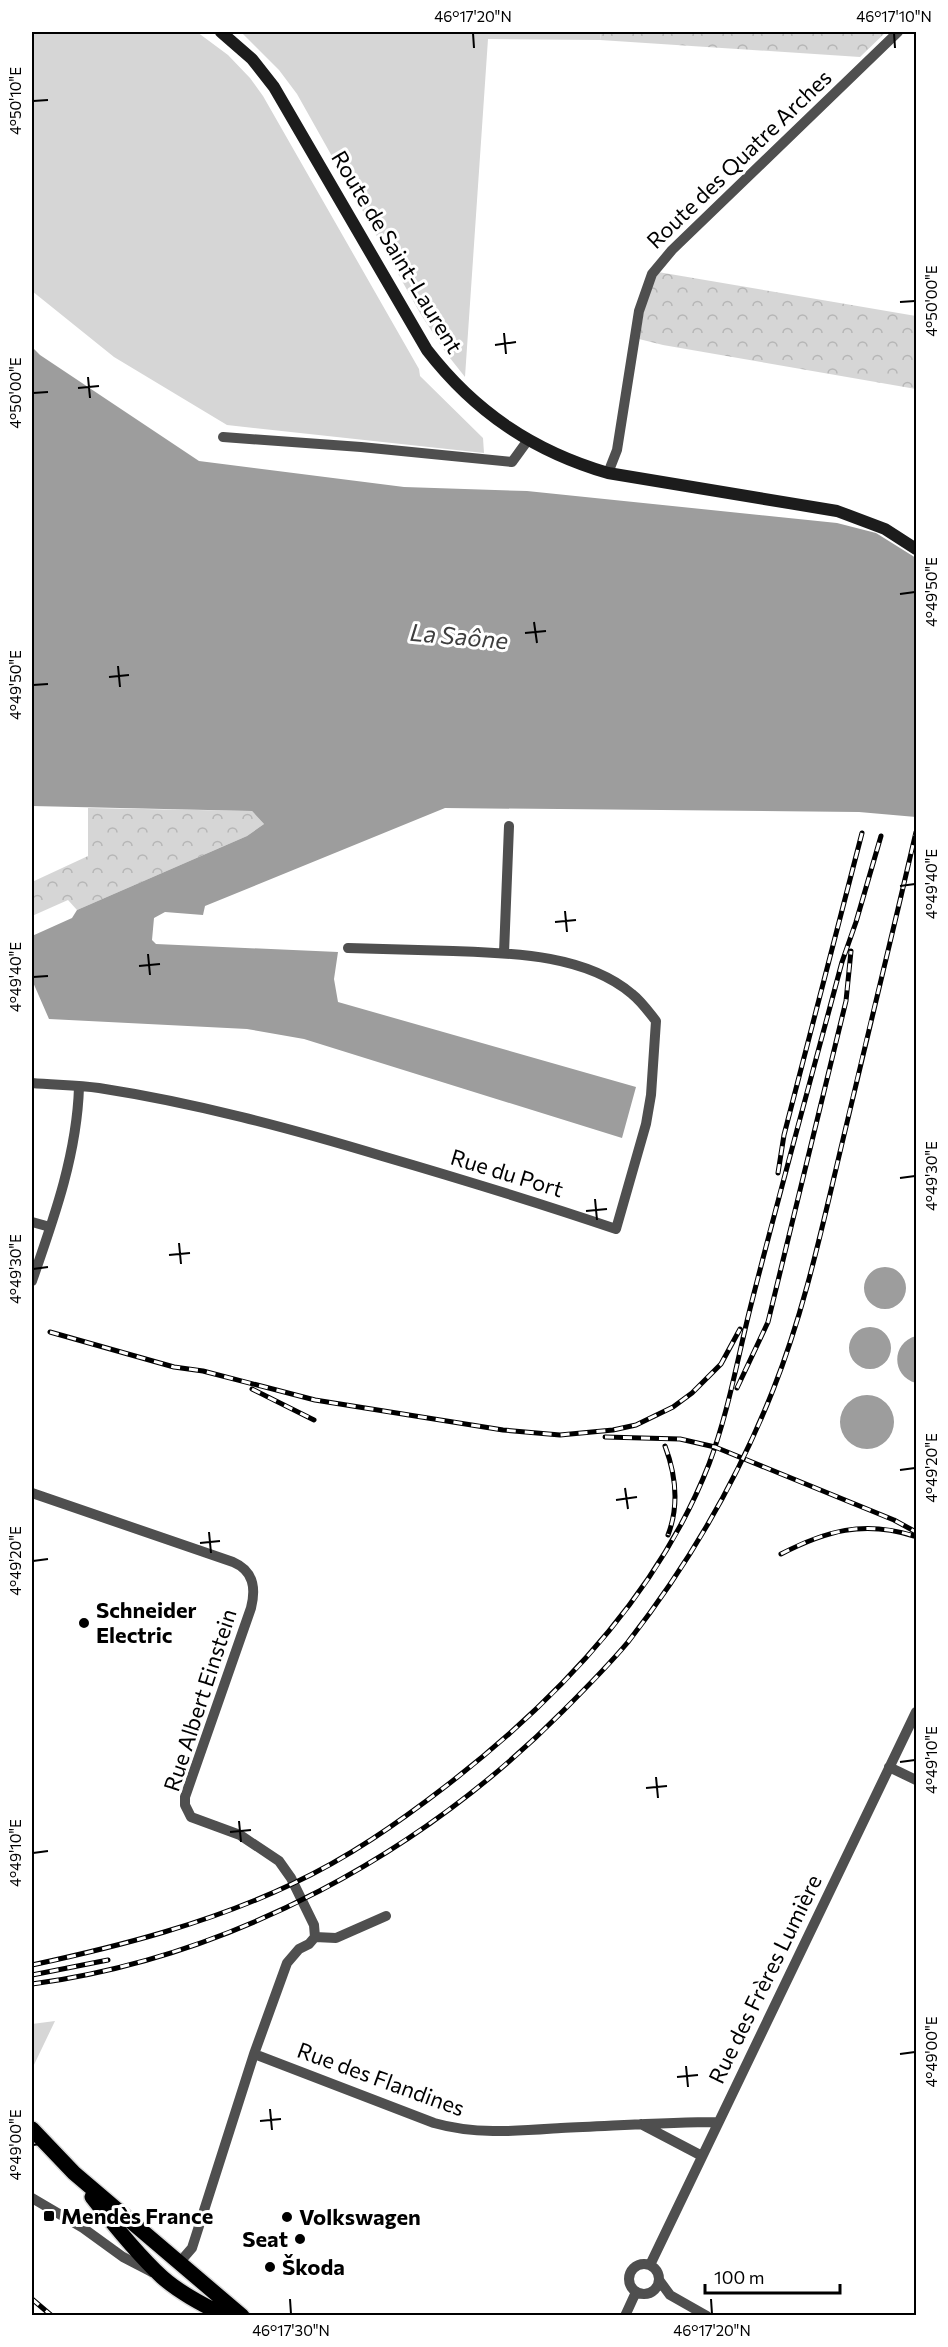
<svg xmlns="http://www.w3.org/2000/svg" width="948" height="2347" viewBox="0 0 948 2347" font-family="Commissioner,sans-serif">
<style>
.grass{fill:#d6d6d6}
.forest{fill:url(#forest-crowns)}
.water{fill:#9d9d9d}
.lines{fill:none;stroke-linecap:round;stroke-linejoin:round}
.primary-casing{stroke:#dbdbdb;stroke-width:18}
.street{stroke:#4f4f4f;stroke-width:10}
.secondary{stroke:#1c1c1c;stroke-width:12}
.primary{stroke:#000;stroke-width:15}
.rail-casing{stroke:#000;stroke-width:5}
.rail{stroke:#fff;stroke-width:3;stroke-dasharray:9;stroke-linecap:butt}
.ticks{fill:none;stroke:#000;stroke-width:2}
.poi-dot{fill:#000;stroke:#fff;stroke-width:2}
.labels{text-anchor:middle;stroke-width:6;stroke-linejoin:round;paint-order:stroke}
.street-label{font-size:22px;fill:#000;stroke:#fff}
.poi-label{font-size:22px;font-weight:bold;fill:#000;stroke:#fff;text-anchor:start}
.water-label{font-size:24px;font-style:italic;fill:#3e3e3e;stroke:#fff}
.neatline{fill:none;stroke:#000;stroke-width:2}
.ticks-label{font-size:15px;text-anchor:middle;fill:#000}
</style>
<defs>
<pattern id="forest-crowns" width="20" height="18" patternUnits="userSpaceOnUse" patternTransform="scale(1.5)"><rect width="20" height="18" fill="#d6d6d6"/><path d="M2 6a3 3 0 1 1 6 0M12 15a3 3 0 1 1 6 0" fill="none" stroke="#b6b6b6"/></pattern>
</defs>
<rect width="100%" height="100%" fill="#fff"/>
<path class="grass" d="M 32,32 L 197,32 L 228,55 L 250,78 L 263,96 L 419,369 L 420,376 L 483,438 L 484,453 L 227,425 L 114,357 L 32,291 Z
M 241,32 L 601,32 L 600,40 L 488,39 L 465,377 L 446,353 L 420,313 L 297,94 L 279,70 Z
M 55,2021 L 32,2069 L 32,2024 Z"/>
<path class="forest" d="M 601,32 L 886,32 L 860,57 L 600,40 Z
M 658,272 L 916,316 L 916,389 L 663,345 L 639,339 L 646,299 Z
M 88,808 L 252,811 L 264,824 L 247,836 L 77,910 L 68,900 L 32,916 L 32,882 L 88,856 Z"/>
<path class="water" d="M 32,347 L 40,355 L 199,461 L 404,487 L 527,491 L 837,523 L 876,533 L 916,558 L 916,817 L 859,812 L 445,808 L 205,906 L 203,915 L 165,912 L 154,918 L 152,940 L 156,944 L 338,952 L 334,979 L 338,1002 L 636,1087 L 622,1138 L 304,1039 L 247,1029 L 49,1019 L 32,980 L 32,936 L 72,918 L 77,910 L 247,836 L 264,824 L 252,811 L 32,806 Z
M864 1288a21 21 0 1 1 42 0a21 21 0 1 1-42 0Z
M849 1348a21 21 0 1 1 42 0a21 21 0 1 1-42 0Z
M 916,1336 L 916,1383 C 891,1376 891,1343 916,1336 Z
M840 1422a27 27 0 1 1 54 0a27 27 0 1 1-54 0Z"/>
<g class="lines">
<g class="primary-casing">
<path id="primary" d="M 32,2129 L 74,2173 L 242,2316
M 92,2197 C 113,2224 136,2253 162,2277 C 180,2293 204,2305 225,2316"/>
</g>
<path class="street" d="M 223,437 L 361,447 L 512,462 L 528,440
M 608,473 L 617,450 L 639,311 L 652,274 L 672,250 L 898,32
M 504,953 L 509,826
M 32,1083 C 54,1085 77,1085 99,1088 C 196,1103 289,1128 382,1156 C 461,1179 539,1203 616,1229 L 646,1124 L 651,1095 L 656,1021 C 648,1011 641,1001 632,994 C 585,954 510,953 453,951 C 418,950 383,949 348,948
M 32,1222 L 50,1227
M 32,1281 C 54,1218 77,1154 79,1087
M 32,1493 L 233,1562 C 254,1571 256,1588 251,1608 L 185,1797 L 185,1805 L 191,1817 L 240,1835 L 279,1861 L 291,1878 L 314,1925 L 315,1937 L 309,1944 L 299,1949 L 287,1963 L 254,2054 L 192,2248 L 179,2263
M 889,1767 L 916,1780
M 315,1937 L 336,1938 L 386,1916
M 254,2054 L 434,2123 C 476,2135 518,2131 561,2128 C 613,2126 665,2122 717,2122
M 641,2124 L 702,2156
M 32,2198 L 83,2228 L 123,2257 L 152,2272
M629 2279a15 15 0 1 1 30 0a15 15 0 1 1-30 0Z
M 650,2265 L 916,1712
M 659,2280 L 670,2295 L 707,2316
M 625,2316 L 636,2292"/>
<path class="secondary" d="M 221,32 L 252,59 L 274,87 L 427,350 C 475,412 533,451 608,473 L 837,511 L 885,529 L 916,549"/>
<use href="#primary" class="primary"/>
<g class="rail-casing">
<path id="rail" d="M 778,1173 L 784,1135 L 862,833
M 50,1332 L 174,1367 L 203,1371 L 315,1400 L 503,1430 L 560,1435 L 613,1430 L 636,1425 L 673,1407 L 692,1393 L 721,1364 L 740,1329
M 737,1388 L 768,1322 L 846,1001 L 851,951
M 252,1389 L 314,1420
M 605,1437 L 680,1439 L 715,1447 L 894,1520 L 916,1532
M 665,1446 C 676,1475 679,1506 668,1535
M 781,1554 C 826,1531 863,1520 914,1536
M 32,1965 C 120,1946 210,1923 292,1884 C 348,1858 398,1823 446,1786 C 556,1701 658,1595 709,1464 C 729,1411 738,1355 752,1301 C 781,1187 812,1075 842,962 L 856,922 L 881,836
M 32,1975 L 108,1960
M 32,1984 C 232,1957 421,1854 563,1711 C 585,1689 608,1666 628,1642 C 688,1565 737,1481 773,1390 C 806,1307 824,1218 845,1131 C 868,1032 893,932 916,832
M 32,2299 L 52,2316"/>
</g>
<use href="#rail" class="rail"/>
</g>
<path class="ticks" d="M 473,33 L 474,48M 894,33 L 895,48M 33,101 L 48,100M 900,302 L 915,301M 504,333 L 506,354M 495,345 L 516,342M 88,377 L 90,398M 78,388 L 99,386M 33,393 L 48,392M 900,594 L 915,592M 534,622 L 537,643M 525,633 L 546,631M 118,666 L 120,687M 109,677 L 129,675M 33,685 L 48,684M 900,886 L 915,884M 565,911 L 567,932M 555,922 L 576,920M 148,954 L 150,975M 139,966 L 160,964M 33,977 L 48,976M 900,1178 L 915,1176M 595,1199 L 597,1220M 586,1211 L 607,1209M 179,1243 L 181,1264M 169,1255 L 190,1253M 33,1269 L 48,1267M 900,1470 L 915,1468M 625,1488 L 628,1509M 616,1500 L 637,1497M 209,1532 L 211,1553M 200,1543 L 220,1541M 33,1561 L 48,1559M 900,1762 L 915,1760M 656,1777 L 658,1798M 646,1788 L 667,1786M 239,1821 L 241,1842M 230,1832 L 251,1830M 33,1853 L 48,1851M 900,2054 L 915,2052M 686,2066 L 688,2087M 677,2077 L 698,2075M 270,2109 L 272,2130M 260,2121 L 281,2119M 33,2145 L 48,2143M 290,2299 L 291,2314M 711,2299 L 712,2314"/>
<g class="poi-dot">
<circle cx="84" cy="1623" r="6"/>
<rect x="43" y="2210" width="12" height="12" rx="3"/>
<circle cx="287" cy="2217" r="6"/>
<circle cx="300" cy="2239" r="6"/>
<circle cx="270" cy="2267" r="6"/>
</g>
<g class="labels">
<g class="street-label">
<text transform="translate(739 159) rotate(-44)" y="8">Route des Quatre Arches</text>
<text transform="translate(397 252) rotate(59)" y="8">Route de Saint-Laurent</text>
<text transform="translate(507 1173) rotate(17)" y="8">Rue du Port</text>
<text transform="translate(200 1700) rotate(-72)" y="8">Rue Albert Einstein</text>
<text transform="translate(765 1979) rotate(-64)" y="8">Rue des Frères Lumière</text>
<text transform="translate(381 2079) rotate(20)" y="8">Rue des Flandines</text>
</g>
<g class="poi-label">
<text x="96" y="1618">Schneider<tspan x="96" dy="25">Electric</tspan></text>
<text x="61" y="2224">Mendès France</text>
<text x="299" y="2225">Volkswagen</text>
<text x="288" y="2247" text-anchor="end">Seat</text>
<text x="282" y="2275">Škoda</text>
</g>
<g class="water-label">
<text transform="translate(459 637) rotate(5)" y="8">La Saône</text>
</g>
</g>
<rect width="948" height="2347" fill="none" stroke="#ffffff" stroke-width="66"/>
<path d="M705 2284v9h135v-9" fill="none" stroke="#000000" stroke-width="3"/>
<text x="714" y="2284" font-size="18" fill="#000000" stroke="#ffffff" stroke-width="4.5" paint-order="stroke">100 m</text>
<rect x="33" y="33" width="882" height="2281" class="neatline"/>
<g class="ticks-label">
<text x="473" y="22">46°17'20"N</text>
<text x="894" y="22">46°17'10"N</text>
<text transform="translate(16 101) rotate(-90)" y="5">4°50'10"E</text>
<text transform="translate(932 301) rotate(-90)" y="5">4°50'00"E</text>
<text transform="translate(16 393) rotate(-90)" y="5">4°50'00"E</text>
<text transform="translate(932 592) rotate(-90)" y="5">4°49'50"E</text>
<text transform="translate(16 685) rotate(-90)" y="5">4°49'50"E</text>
<text transform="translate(932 884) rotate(-90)" y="5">4°49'40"E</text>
<text transform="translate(16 977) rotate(-90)" y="5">4°49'40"E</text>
<text transform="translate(932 1176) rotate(-90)" y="5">4°49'30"E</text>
<text transform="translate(16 1269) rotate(-90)" y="5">4°49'30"E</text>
<text transform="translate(932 1468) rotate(-90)" y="5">4°49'20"E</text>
<text transform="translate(16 1561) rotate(-90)" y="5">4°49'20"E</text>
<text transform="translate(932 1760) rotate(-90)" y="5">4°49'10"E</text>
<text transform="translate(16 1853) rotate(-90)" y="5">4°49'10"E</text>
<text transform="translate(932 2052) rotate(-90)" y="5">4°49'00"E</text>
<text transform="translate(16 2145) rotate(-90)" y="5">4°49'00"E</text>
<text x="291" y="2336">46°17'30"N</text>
<text x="712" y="2336">46°17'20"N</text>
</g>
</svg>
